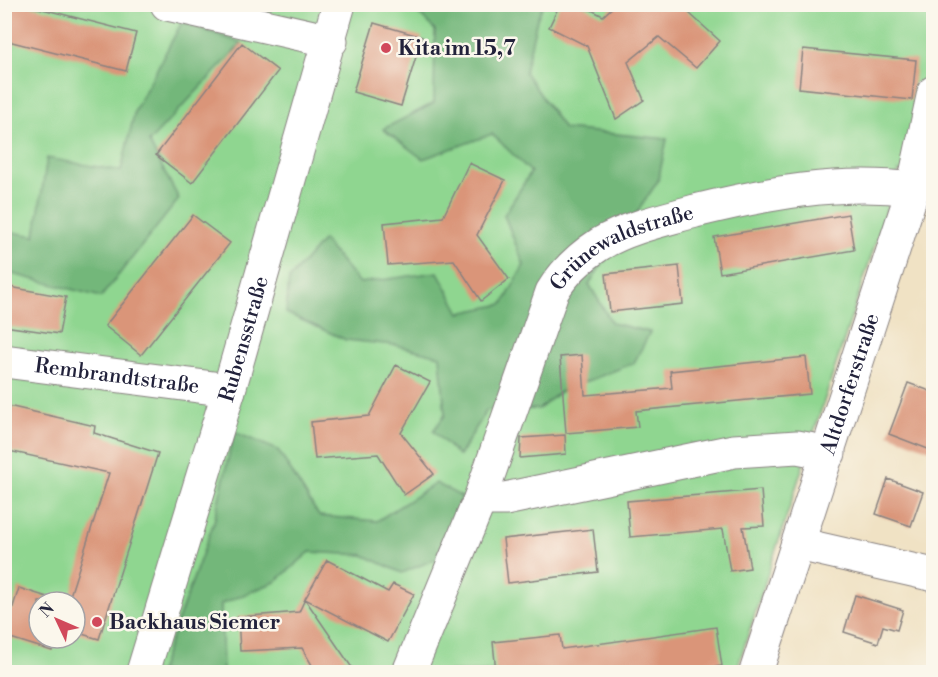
<svg xmlns="http://www.w3.org/2000/svg" width="938" height="677" viewBox="0 0 938 677" font-family="'Libre Bodoni',serif">
<style>
.green{fill:#8fd690;stroke:#587c66;stroke-width:1.5;fill-rule:evenodd}
.forest{fill:#73b77a;stroke:#4a6c5a;stroke-width:1.5}
.building{fill:#da9579}
.lines{fill:none;stroke-linecap:round;stroke-linejoin:round}
.minor-casing{stroke:#898280;stroke-width:35}
.minor{stroke:#fff;stroke-width:33}
.poi-dot{fill:#d1495b;stroke:#fbf7ec;stroke-width:2}
.labels{text-anchor:middle;stroke-width:5;stroke-linejoin:round;paint-order:stroke}
.poi-label{font-size:21px;font-weight:bold;fill:#22223b;stroke:#fbf7ec;text-anchor:start}
.street-label{font-size:21px;fill:#22223b;stroke:#fbf7ec}
</style>
<rect width="100%" height="100%" fill="#fbf7ec"/>
<filter id="ink" filterUnits="userSpaceOnUse"><feTurbulence type="fractalNoise" baseFrequency=".0167" numOctaves="2"/><feDisplacementMap in="SourceGraphic" scale="12" xChannelSelector="R" yChannelSelector="G"/><feConvolveMatrix kernelMatrix="1 2 1 2 8 2 1 2 1" color-interpolation-filters="sRGB"/></filter>
<filter id="wash" filterUnits="userSpaceOnUse"><feTurbulence type="fractalNoise" baseFrequency=".008" numOctaves="4" result="noise"/><feDisplacementMap in="SourceGraphic" scale="24" xChannelSelector="R" yChannelSelector="G"/><feGaussianBlur stdDeviation="1.35" result="paint"/><feColorMatrix in="noise" values="0 0 0 0 0 0 0 0 0 0 0 0 0 0 0 0 0 1.4 0 .05"/><feComposite in="paint" operator="in"/></filter>
<g filter="url(#wash)">
<rect width="100%" height="100%" fill="#f0e2c4"/>
<path class="green" d="M 5,5 L 933,5 L 933,183 L 929,185 L 899,171 L 736,672 L 5,672 ZM 39,602 L 75,602 L 75,638 L 39,638 Z"/>
<path class="forest" d="M 410,5 L 543,5 L 537,19 L 525,72 L 564,129 L 667,139 L 658,181 L 589,284 L 612,323 L 650,332 L 634,363 L 560,392 L 539,409 L 487,410 L 459,456 L 433,431 L 445,415 L 440,356 L 395,345 L 346,340 L 286,313 L 289,279 L 323,240 L 360,283 L 438,272 L 460,313 L 503,304 L 524,265 L 504,215 L 531,172 L 492,134 L 423,159 L 383,129 L 434,103 L 435,30 Z
M 182,22 L 242,43 L 149,142 L 179,199 L 101,297 L 5,272 L 4,231 L 35,236 L 47,158 L 121,171 L 135,110 Z
M 234,432 L 278,450 L 319,516 L 377,521 L 436,483 L 462,497 L 438,558 L 402,573 L 363,555 L 310,552 L 275,582 L 221,604 L 223,672 L 159,672 L 214,522 Z"/>
<g id="blocks">
<path class="building" d="M 4,4 L 23,4 L 136,33 L 126,71 L 4,40 Z
M 560,4 L 580,4 L 603,16 L 616,4 L 679,4 L 720,41 L 696,68 L 659,37 L 628,62 L 644,100 L 616,119 L 587,46 L 549,27 Z
M 374,23 L 422,37 L 401,106 L 353,92 Z
M 242,43 L 278,71 L 192,183 L 156,155 Z
M 803,49 L 916,60 L 912,100 L 799,88 Z
M 469,163 L 505,180 L 477,235 L 509,279 L 481,301 L 454,260 L 388,265 L 384,223 L 443,217 Z
M 848,214 L 854,250 L 720,273 L 714,237 Z
M 193,215 L 230,243 L 141,355 L 105,326 Z
M 679,266 L 683,304 L 610,312 L 606,274 Z
M 4,286 L 66,297 L 59,334 L 4,326 Z
M 582,355 L 585,395 L 672,388 L 670,371 L 806,357 L 810,394 L 636,411 L 638,427 L 566,433 L 560,357 Z
M 396,365 L 430,382 L 401,433 L 434,474 L 404,495 L 378,454 L 315,459 L 311,422 L 369,416 Z
M 908,383 L 933,392 L 933,451 L 889,434 Z
M 4,405 L 95,426 L 94,433 L 158,453 L 99,639 L 75,632 L 75,602 L 68,602 L 109,473 L 4,450 Z
M 565,435 L 566,454 L 520,458 L 521,438 Z
M 888,479 L 923,492 L 911,526 L 876,514 Z
M 761,490 L 764,526 L 743,527 L 750,568 L 730,571 L 723,529 L 630,537 L 627,501 Z
M 593,529 L 598,572 L 508,583 L 503,539 Z
M 327,560 L 388,592 L 393,584 L 414,594 L 388,642 L 305,599 Z
M 19,588 L 63,602 L 39,602 L 39,638 L 57,638 L 52,651 L 4,636 L 4,607 L 12,610 Z
M 855,595 L 903,610 L 897,630 L 883,626 L 878,643 L 844,632 Z
M 305,599 L 355,672 L 316,672 L 302,648 L 240,651 L 238,617 L 299,612 Z
M 716,627 L 722,666 L 677,672 L 496,672 L 493,642 L 560,635 L 562,649 Z"/>
</g>
</g>
<g filter="url(#ink)">
<use href="#blocks" fill-opacity="0" stroke="#898280" stroke-width="1.5"/>
<g class="lines">
<g class="minor-casing">
<g id="minor">
<path d="M 167,4 L 331,41"/>
<path id="s1" d="M 4,361 L 229,390"/>
<path d="M 480,499 L 505,499 L 734,451 L 797,447 L 829,453"/>
<path d="M 798,544 L 934,575"/>
<path id="s2" d="M 143,672 L 229,390 L 339,4"/>
<path id="s3" d="M 409,672 L 480,499 L 552,292 C 564,272 580,257 600,244 C 629,227 663,220 695,211 C 767,193 839,180 913,189"/>
<path id="s4" d="M 756,672 L 913,189 L 934,92"/>
</g>
</g>
<use href="#minor" class="minor"/>
</g>
</g>
<g class="poi-dot">
<circle cx="386" cy="48" r="6"/>
<circle cx="97" cy="622" r="6"/>
</g>
<g class="labels">
<g class="poi-label">
<text x="398" y="55">Kita im 15,7</text>
<text x="109" y="629">Backhaus Siemer</text>
</g>
<g class="street-label">
<text dy="7" stroke="none"><textPath href="#s3" startOffset="492">Grünewaldstraße</textPath></text>
<text dy="7" stroke="none"><textPath href="#s2" startOffset="348">Rubensstraße</textPath></text>
<text dy="7" stroke="none"><textPath href="#s1" startOffset="114">Rembrandtstraße</textPath></text>
<text dy="7" stroke="none"><textPath href="#s4" startOffset="303">Altdorferstraße</textPath></text>
</g>
</g>
<rect width="938" height="677" fill="none" stroke="#fbf7ec" stroke-width="24"/>
<g transform="translate(57 620) rotate(314)"><circle r="28" fill="#fbf7ec" stroke="#a4a2a5" stroke-width="1.5"/>
<path d="M0-4.5L10 22L0 15L-10 22Z" fill="#d1495b"/>
<text y="-9" font-size="16" font-weight="bold" text-anchor="middle" fill="#22223b">N</text>
</g>
</svg>
